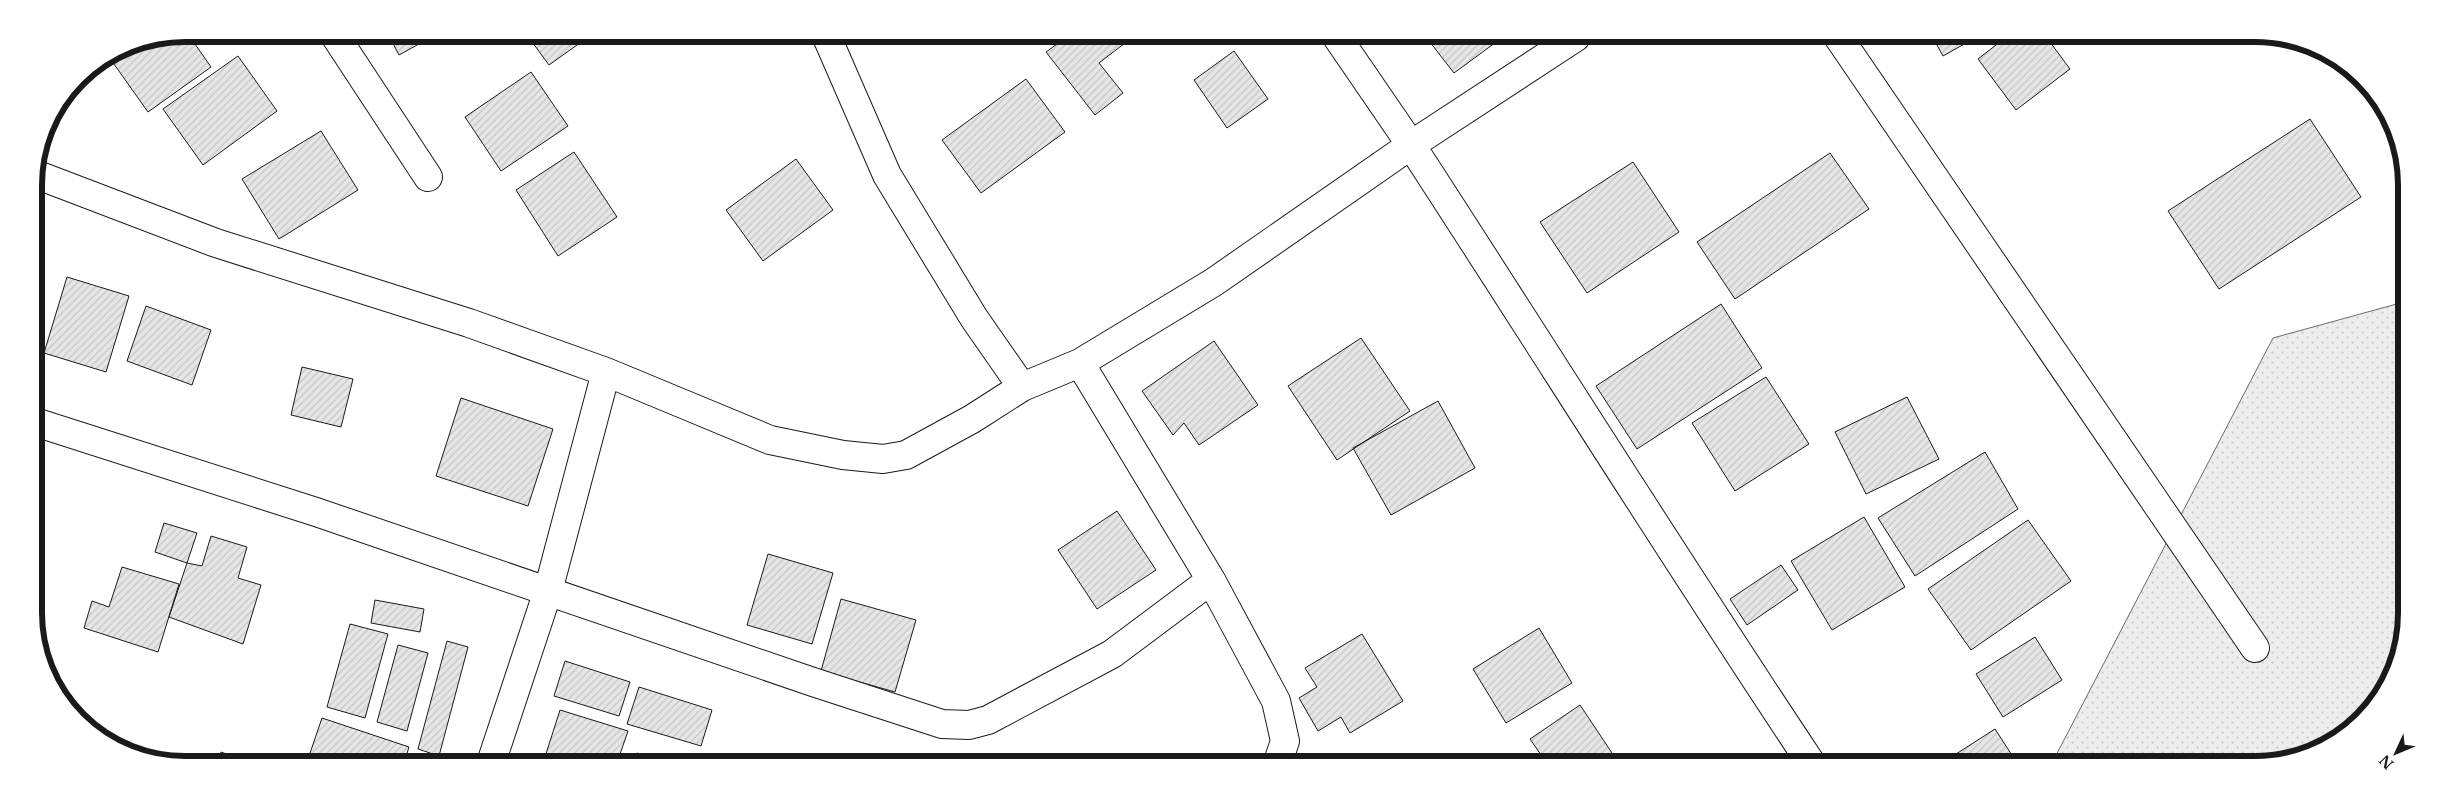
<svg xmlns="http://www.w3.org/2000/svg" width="2441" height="798" viewBox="0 0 2441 798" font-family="'Libre Baskerville',serif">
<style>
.grass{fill:url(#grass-dots);stroke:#6a6a6a}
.building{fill:url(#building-hatch);stroke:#1a1a1a}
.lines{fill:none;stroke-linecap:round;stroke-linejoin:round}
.minor-casing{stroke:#1a1a1a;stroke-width:30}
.minor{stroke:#fff;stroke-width:28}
.rim{fill:none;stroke:#1a1a1a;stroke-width:6}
</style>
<defs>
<pattern id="grass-dots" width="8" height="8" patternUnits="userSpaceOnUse" patternTransform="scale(1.25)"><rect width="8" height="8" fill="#ededed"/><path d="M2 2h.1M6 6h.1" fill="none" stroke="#cbcbcb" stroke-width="1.8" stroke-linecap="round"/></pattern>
<pattern id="building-hatch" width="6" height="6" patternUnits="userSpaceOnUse" patternTransform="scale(1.25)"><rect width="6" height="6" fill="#e6e6e6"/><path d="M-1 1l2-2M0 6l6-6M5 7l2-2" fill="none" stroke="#c5c5c5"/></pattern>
</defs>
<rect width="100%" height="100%" fill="#fff"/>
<path class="grass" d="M 2404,302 L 2402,652 L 2382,697 L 2348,733 L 2314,753 L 2266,764 L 2052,763 L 2273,338 Z"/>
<path class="building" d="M 188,34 L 211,67 L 148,112 L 109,57 L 127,45 Z
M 388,34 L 437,34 L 399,55 Z
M 527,35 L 591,35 L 549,65 Z
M 1068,36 L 1134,36 L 1099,63 L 1123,93 L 1095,115 L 1046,52 Z
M 1426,37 L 1503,37 L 1454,73 Z
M 1933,38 L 1975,38 L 1943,56 Z
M 2005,38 L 2047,38 L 2070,69 L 2016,110 L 1978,59 Z
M 1234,51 L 1268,99 L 1227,128 L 1194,80 Z
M 238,56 L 277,111 L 203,165 L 163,109 Z
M 531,72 L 568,126 L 501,171 L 465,117 Z
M 1026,79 L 1065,132 L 981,193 L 942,140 Z
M 2310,119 L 2361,197 L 2219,289 L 2168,211 Z
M 321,131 L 358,190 L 279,239 L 242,179 Z
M 574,152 L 617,217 L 558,256 L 516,190 Z
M 1830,153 L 1869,209 L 1735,299 L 1697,242 Z
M 796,159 L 833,210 L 763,261 L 726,210 Z
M 1633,162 L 1679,232 L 1587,293 L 1540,222 Z
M 67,277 L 129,296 L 106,372 L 44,353 Z
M 1721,304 L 1762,368 L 1637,449 L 1596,386 Z
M 146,306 L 211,330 L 192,385 L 127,361 Z
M 1361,338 L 1410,411 L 1337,460 L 1288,386 Z
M 1214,341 L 1258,405 L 1199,445 L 1184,423 L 1173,435 L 1142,391 Z
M 302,367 L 353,379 L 341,427 L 291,415 Z
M 1766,377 L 1809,444 L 1735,491 L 1692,423 Z
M 1907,397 L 1939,459 L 1866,494 L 1835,432 Z
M 461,398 L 553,429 L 528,506 L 436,476 Z
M 1438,401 L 1475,468 L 1391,515 L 1353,448 Z
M 1985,452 L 2018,509 L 1915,576 L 1878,518 Z
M 1117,511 L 1156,570 L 1097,609 L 1058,550 Z
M 1864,517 L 1905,587 L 1832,630 L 1791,561 Z
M 2028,520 L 2071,581 L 1971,650 L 1928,589 Z
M 164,523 L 197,533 L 187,563 L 155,552 Z
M 211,536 L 247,547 L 238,578 L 261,585 L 243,644 L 169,617 L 187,563 L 202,566 Z
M 768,554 L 833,573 L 812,644 L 747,625 Z
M 1781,565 L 1798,590 L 1747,625 L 1730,599 Z
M 122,567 L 179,584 L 158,652 L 84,628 L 92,601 L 109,607 Z
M 841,599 L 916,620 L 895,692 L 821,671 Z
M 375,600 L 424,609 L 420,632 L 371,623 Z
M 350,624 L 388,634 L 365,718 L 327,707 Z
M 1539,628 L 1572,683 L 1506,723 L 1473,669 Z
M 1362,634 L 1403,701 L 1350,733 L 1341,717 L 1318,731 L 1299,698 L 1317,687 L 1305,668 Z
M 2035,637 L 2062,680 L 2003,717 L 1976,674 Z
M 447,641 L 468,647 L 439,756 L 418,749 Z
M 398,645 L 428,653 L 407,731 L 377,722 Z
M 565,661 L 630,682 L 619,716 L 554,696 Z
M 639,687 L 712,710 L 701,746 L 627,724 Z
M 1580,705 L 1618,762 L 1546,762 L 1530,739 Z
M 560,710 L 628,731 L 618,760 L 544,760 Z
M 322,718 L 409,747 L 405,760 L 308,759 Z
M 1995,729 L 2017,763 L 1942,763 Z
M 221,752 L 240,759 L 218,759 Z
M 637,753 L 656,760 L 635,760 Z"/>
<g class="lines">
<g class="minor-casing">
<path id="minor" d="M 334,34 L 428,177
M 1337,37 L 1411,145 L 1576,37
M 1839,38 L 2255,648
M 35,174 L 216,243 L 469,323 L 606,372 L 770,440 L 843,455 L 883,459 L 906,455 L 972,419 L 1022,387 L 974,318 L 887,175 L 826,35
M 1080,363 L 1211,580 L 1276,701 L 1285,741 L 1278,762
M 1022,387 L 1080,363 L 1214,282 L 1411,145 C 1545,351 1675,559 1811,763
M 35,422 L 316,512 L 813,682 L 942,724 L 969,725 L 988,720 L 1112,654 L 1211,580
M 492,760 L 548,591 L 606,372"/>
</g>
<use href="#minor" class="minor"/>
</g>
<path d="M0 0H2441V798H0ZM185 42H2255A143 143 0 0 1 2398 185V613A143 143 0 0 1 2255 756H185A143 143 0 0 1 42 613V185A143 143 0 0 1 185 42Z" fill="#fff" fill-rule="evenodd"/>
<path class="rim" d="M185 42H2255A143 143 0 0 1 2398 185V613A143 143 0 0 1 2255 756H185A143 143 0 0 1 42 613V185A143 143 0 0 1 185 42Z"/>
<g transform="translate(2396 753) rotate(226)" stroke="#ffffff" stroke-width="4" paint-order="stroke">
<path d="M0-4L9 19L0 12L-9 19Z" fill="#1a1a1a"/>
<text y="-8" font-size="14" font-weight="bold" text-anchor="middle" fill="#1a1a1a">N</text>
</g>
</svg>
